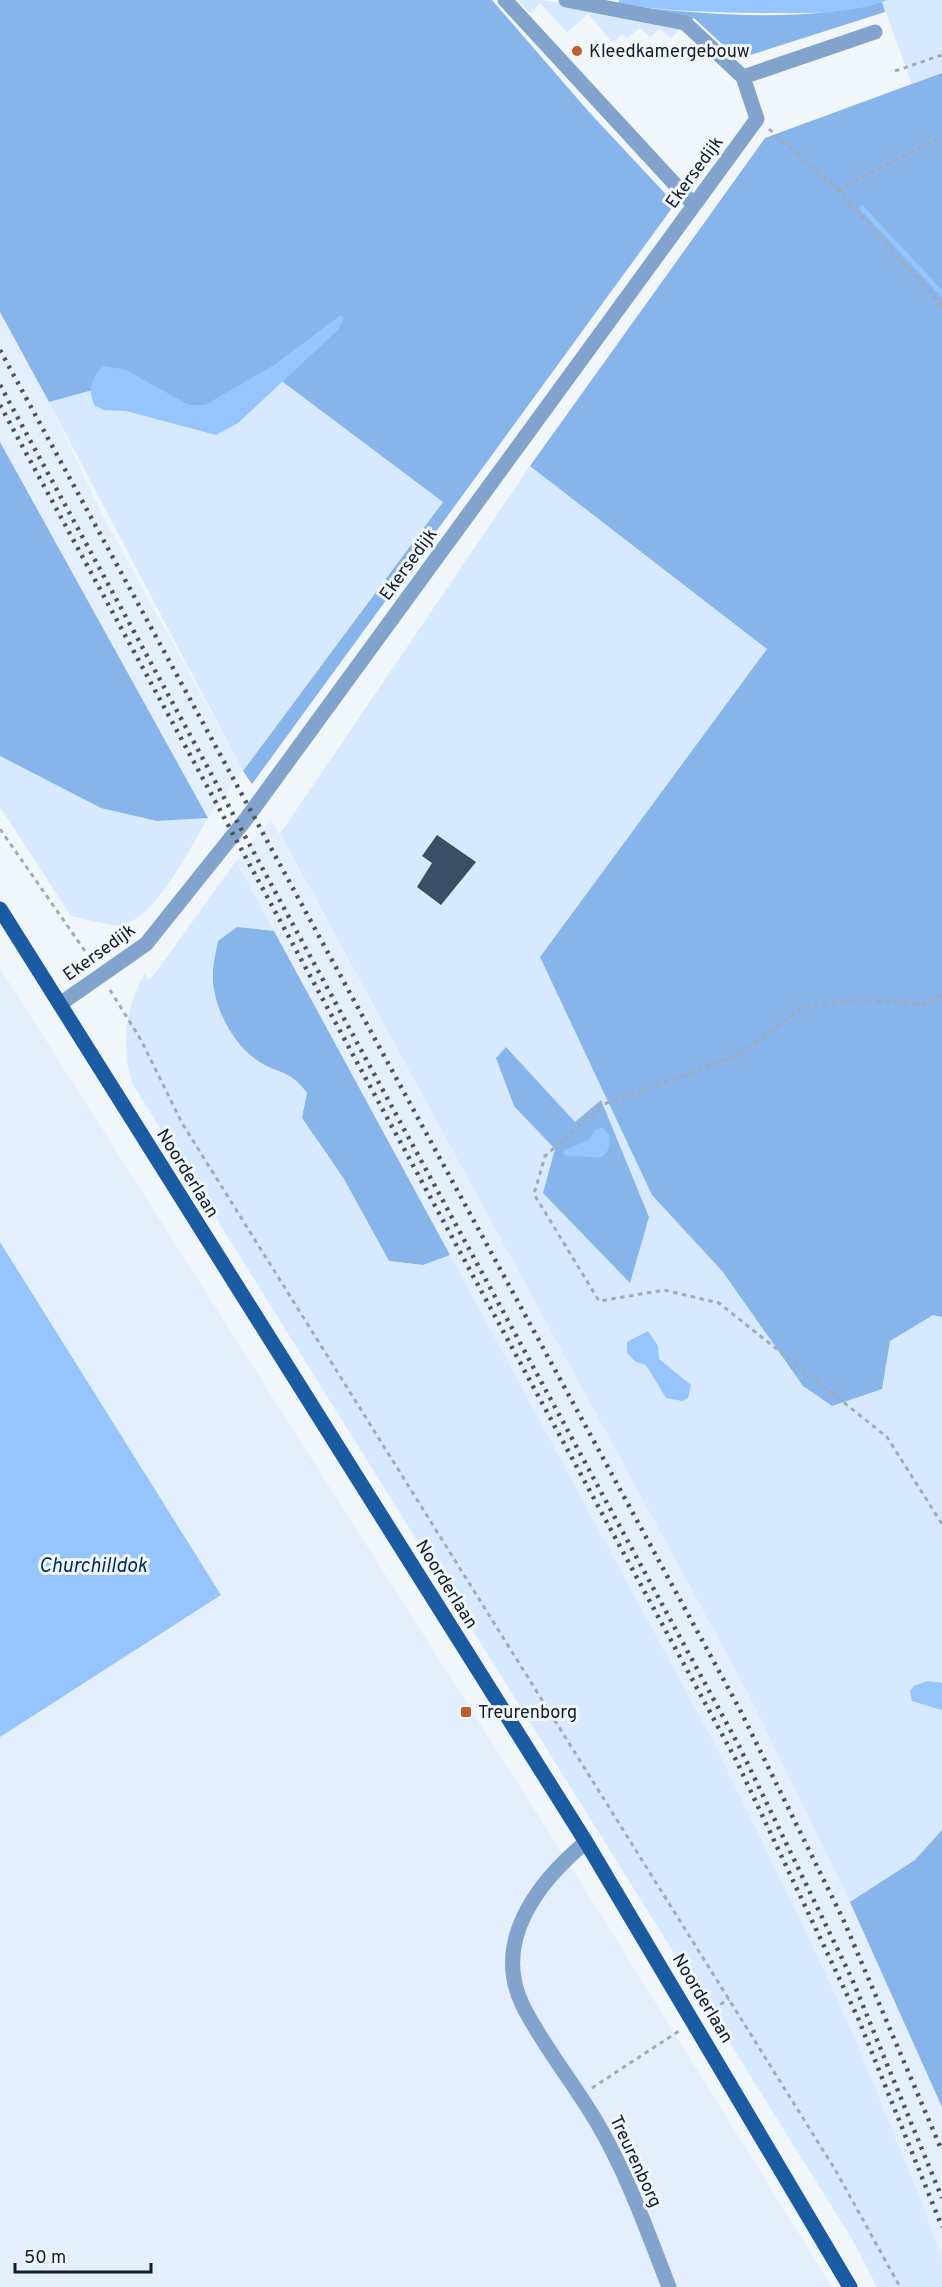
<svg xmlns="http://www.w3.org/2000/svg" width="942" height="2287" viewBox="0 0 942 2287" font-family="Overpass,sans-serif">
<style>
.built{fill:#e4effd}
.green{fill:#d7e9fe}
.forest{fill:#87b4eb}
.water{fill:#96c4fc}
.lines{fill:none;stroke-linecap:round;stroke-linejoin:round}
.stream{stroke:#96c4fc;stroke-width:5}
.building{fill:#3b4e65}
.path{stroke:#a4aab1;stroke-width:3;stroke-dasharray:4.5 4.5;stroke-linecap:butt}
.minor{stroke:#82a3cb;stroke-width:15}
.major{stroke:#1a5ba1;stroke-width:15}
.rail{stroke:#4c535c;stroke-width:4.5;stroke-dasharray:3 6;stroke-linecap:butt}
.poi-dot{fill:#c05b2a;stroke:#f1f6fb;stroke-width:2}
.labels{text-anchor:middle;stroke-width:6;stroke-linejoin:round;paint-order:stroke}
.poi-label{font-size:18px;fill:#151d27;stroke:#f1f6fb;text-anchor:start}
.street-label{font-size:18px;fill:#151d27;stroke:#f1f6fb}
.water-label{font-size:20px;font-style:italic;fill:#002d5d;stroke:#f1f6fb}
</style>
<rect width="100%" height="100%" fill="#f1f6fb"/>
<path class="built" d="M 0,312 L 49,402 L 102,514 L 243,771 L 208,818 L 0,442 Z
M 271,819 L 749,1695 L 850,1902 L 942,2107 L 942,2258 L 852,2031 L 713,1741 L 236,861 Z
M 0,968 L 583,1886 L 832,2287 L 0,2287 L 0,1737 L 221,1595 L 0,1242 Z"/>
<path class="green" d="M 519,0 L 543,0 L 682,27 L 671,38 L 660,29 L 650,37 L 640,28 L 627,38 L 622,34 L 613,43 L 588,14 L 567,32 L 540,3 L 530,13 Z
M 888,0 L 942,0 L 942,2107 L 850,1902 L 749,1695 L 280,834 L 530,466 L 765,138 L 912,84 L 882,2 Z
M 275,376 L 443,502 L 243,771 L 49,402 L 111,385 Z
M 0,756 L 101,808 L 157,821 L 208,818 C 191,846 156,919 121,925 C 110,927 83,918 71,916 L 0,807 Z
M 236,861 L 274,931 L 237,927 L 218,1004 L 235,1039 L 254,1059 L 297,1079 L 307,1093 L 317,1142 L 344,1179 L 389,1261 L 423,1265 L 450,1255 L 713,1741 L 806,1932 L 852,2031 L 921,2201 L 942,2258 L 942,2287 L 877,2287 L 852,2239 L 132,1083 C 121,1044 125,1008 145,973 L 148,981 L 157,971 Z"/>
<path class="forest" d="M 0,0 L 492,0 L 589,112 L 675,204 L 252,784 L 243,771 L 443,502 L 275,376 L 196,419 L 111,385 L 49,402 L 0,312 Z
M 882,2 L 885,12 L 738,59 L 694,18 L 682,27 L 618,5 C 703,14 799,24 882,2 Z
M 942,73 L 942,1317 L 933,1315 L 890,1341 L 882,1389 L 832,1406 L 803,1386 L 723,1272 L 652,1195 L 540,957 L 767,649 L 530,466 L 765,138 Z
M 0,442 L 208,818 L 157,821 L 101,808 L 0,756 Z
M 237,927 L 274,931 L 450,1255 L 423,1265 L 389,1261 L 344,1179 L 302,1118 L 307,1093 C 290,1068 274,1074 254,1058 C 231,1041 211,1002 213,973 C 213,963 216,952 218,941 Z
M 506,1047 L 575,1122 L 601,1100 L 649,1217 L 630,1283 L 543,1193 L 555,1149 L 514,1106 L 496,1058 Z
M 942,1830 L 942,2107 L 850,1902 L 915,1860 Z"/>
<path class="water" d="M 619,0 L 888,0 C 851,14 814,13 775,13 C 722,13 671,11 618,5 Z
M 341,315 L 344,318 L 338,330 L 238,423 L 216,435 L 126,411 L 104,410 L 95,406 C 87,390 92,379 102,366 L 124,369 L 189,405 L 205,405 L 274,365 Z
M 602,1127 L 610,1136 C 609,1164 597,1157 577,1156 C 571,1156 569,1158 564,1154 L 563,1151 L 590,1139 L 595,1130 Z
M 0,1242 L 221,1595 L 0,1737 Z
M 648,1331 L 658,1346 L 659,1359 L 691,1385 L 688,1398 L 682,1401 L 666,1398 L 646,1365 L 636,1362 L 627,1353 L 627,1342 Z
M 927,1681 L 942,1683 L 942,1710 L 912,1701 L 910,1691 L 914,1686 Z"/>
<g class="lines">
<path class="stream" d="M 862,208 L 942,294"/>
</g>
<path class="building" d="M 437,835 L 476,862 L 441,905 L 417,887 L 432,863 L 422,856 Z"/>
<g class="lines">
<path class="path" d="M 895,71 L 942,55
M 769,129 L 838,190 L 942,306
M 838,190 L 942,136
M 0,829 L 92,961
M 110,990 L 141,1040 L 182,1123 L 836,2171 L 900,2287
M 942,995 L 923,1004 L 857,1000 L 803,1007 L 737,1056 L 604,1104 L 545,1156 L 534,1194 L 599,1301 L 664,1290 L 719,1303 L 887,1437 L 942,1524
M 705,2014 L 729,1999
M 592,2088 L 679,2031"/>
<path class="minor" d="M 505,0 L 694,205
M 743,77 L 875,32
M 60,1004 L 146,944 L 246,819 L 757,119 L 743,77 L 685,23 L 566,0
M 586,1842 C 539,1881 491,1941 523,2006 C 543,2046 573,2082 596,2121 C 627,2173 647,2231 669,2287"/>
<path class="major" d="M 0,909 L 586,1842 L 850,2287"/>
<path class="rail" d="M 0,350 L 739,1708 L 843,1919 L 942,2151
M 0,385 L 739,1746 L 852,1979 L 942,2198
M 0,405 L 736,1760 L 858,2018 L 942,2227"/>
</g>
<g class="poi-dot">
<circle cx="577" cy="51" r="6"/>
<rect x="460" y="1706" width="12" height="12" rx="3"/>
</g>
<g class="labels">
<g class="poi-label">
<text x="589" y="57">Kleedkamergebouw</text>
<text x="478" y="1718">Treurenborg</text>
</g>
<g class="street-label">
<text transform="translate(694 172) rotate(-54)" y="6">Ekersedijk</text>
<text transform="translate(408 564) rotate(-54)" y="6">Ekersedijk</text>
<text transform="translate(99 952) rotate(-36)" y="6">Ekersedijk</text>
<text transform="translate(188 1173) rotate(58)" y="6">Noorderlaan</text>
<text transform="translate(447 1584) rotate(58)" y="6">Noorderlaan</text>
<text transform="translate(703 1998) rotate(59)" y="6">Noorderlaan</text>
<text transform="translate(636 2161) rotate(65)" y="6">Treurenborg</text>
</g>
<g class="water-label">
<text x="93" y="1572">Churchilldok</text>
</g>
</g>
<path d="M15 2263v9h136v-9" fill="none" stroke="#151d27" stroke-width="3"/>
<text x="24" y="2263" font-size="18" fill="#151d27" stroke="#f1f6fb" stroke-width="4.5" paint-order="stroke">50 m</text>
</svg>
